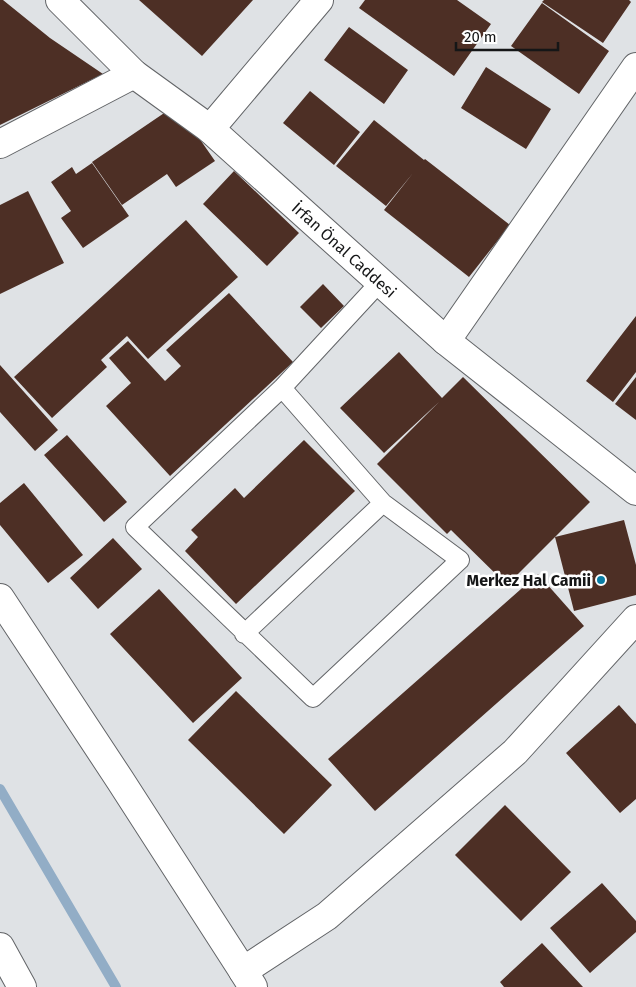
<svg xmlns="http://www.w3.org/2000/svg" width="636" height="987" viewBox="0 0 636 987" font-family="'Fira Sans',sans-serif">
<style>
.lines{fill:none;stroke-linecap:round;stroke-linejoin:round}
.stream{stroke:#92adc6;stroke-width:10}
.building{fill:#4d2f25}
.service-casing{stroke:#626467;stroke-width:20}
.minor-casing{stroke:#626467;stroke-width:30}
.service{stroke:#fff;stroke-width:18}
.minor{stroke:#fff;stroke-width:28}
.poi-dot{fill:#0a7da5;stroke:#fff;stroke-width:2}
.labels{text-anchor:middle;stroke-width:5;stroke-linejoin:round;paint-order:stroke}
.street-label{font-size:16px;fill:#151617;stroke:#fff}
.poi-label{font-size:16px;font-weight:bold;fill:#151617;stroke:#fff;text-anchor:end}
</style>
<rect width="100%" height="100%" fill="#dfe2e5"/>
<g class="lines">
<path class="stream" d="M 0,789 L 116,987"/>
</g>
<path class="building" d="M 0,0 L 3,0 L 50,38 L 103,74 L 0,125 Z
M 139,0 L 253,0 L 202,56 Z
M 365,0 L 457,0 L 491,24 L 454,76 L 359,8 Z
M 544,0 L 629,0 L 631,2 L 603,43 L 542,2 Z
M 542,3 L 609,51 L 579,94 L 511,46 Z
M 349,27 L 408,70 L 384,104 L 324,60 Z
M 486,67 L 551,109 L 526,149 L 461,108 Z
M 310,91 L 360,132 L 334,165 L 283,123 Z
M 176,105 L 215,161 L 176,187 L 167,174 L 122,205 L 92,162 Z
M 374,120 L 424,160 L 425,159 L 510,225 L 469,277 L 384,210 L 413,173 L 386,206 L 336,166 Z
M 92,163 L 129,216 L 83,248 L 61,218 L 71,211 L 51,182 L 72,167 L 76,174 Z
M 234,171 L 299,233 L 267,266 L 203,204 Z
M 28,191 L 64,263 L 0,294 L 0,205 Z
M 186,220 L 238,277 L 148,359 L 127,336 L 101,360 L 107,367 L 52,418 L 14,377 Z
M 323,284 L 344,306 L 321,328 L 300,307 Z
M 229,293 L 293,362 L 170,476 L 106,406 L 131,383 L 109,358 L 128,341 L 165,381 L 181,366 L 166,350 Z
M 636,316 L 636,372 L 613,402 L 586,381 Z
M 399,352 L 442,398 L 463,377 L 590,502 L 507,585 L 451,530 L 447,534 L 377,464 L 439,402 L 384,453 L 340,408 Z
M 0,365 L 58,430 L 35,451 L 0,412 Z
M 636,377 L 636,420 L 615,404 Z
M 67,435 L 127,502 L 104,522 L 44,455 Z
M 304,440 L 355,491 L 236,604 L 185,551 L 198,537 L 191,530 L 235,488 L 244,498 Z
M 24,483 L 83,555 L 48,583 L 0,525 L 0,503 Z
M 624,520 L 636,565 L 636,595 L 574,611 L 555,537 Z
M 113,538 L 142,569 L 98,609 L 70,578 Z
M 538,574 L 584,626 L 375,811 L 328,759 Z
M 159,589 L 242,678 L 193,723 L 110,634 Z
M 236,691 L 332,785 L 284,834 L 188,740 Z
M 619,705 L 636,724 L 636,799 L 620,813 L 566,753 Z
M 505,805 L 571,872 L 521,921 L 455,855 Z
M 602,883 L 636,921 L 636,932 L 590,973 L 550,928 Z
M 542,943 L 583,987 L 504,987 L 500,982 Z"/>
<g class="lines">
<g class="service-casing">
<path id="service" d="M 282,388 L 383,503 L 460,560 L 313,698 L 135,527 L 282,388 L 380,282
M 244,634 L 383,503"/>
</g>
<g class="minor-casing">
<g id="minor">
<path id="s1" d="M 60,0 L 134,74 L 210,129 L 446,341 L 636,491"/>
<path d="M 210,129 L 319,0"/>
<path d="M 0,144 L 134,74"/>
<path d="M 446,341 L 636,67"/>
<path d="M 0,598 L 120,780 L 243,971"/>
<path d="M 0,947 L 22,987"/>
<path d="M 253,987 L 243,971 L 327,916 L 515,752 L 636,619"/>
</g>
</g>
<use href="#service" class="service"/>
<use href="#minor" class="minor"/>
</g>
<circle class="poi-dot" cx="601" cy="580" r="5"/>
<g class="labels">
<g class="street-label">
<text dy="6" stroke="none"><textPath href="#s1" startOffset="379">İrfan Önal Caddesi</textPath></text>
</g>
<g class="poi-label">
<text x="591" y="586">Merkez Hal Camii</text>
</g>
</g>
<path d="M456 42v8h102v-8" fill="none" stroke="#151617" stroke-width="2.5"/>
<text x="464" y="42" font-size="15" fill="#151617" stroke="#ffffff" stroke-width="4" paint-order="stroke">20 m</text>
</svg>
